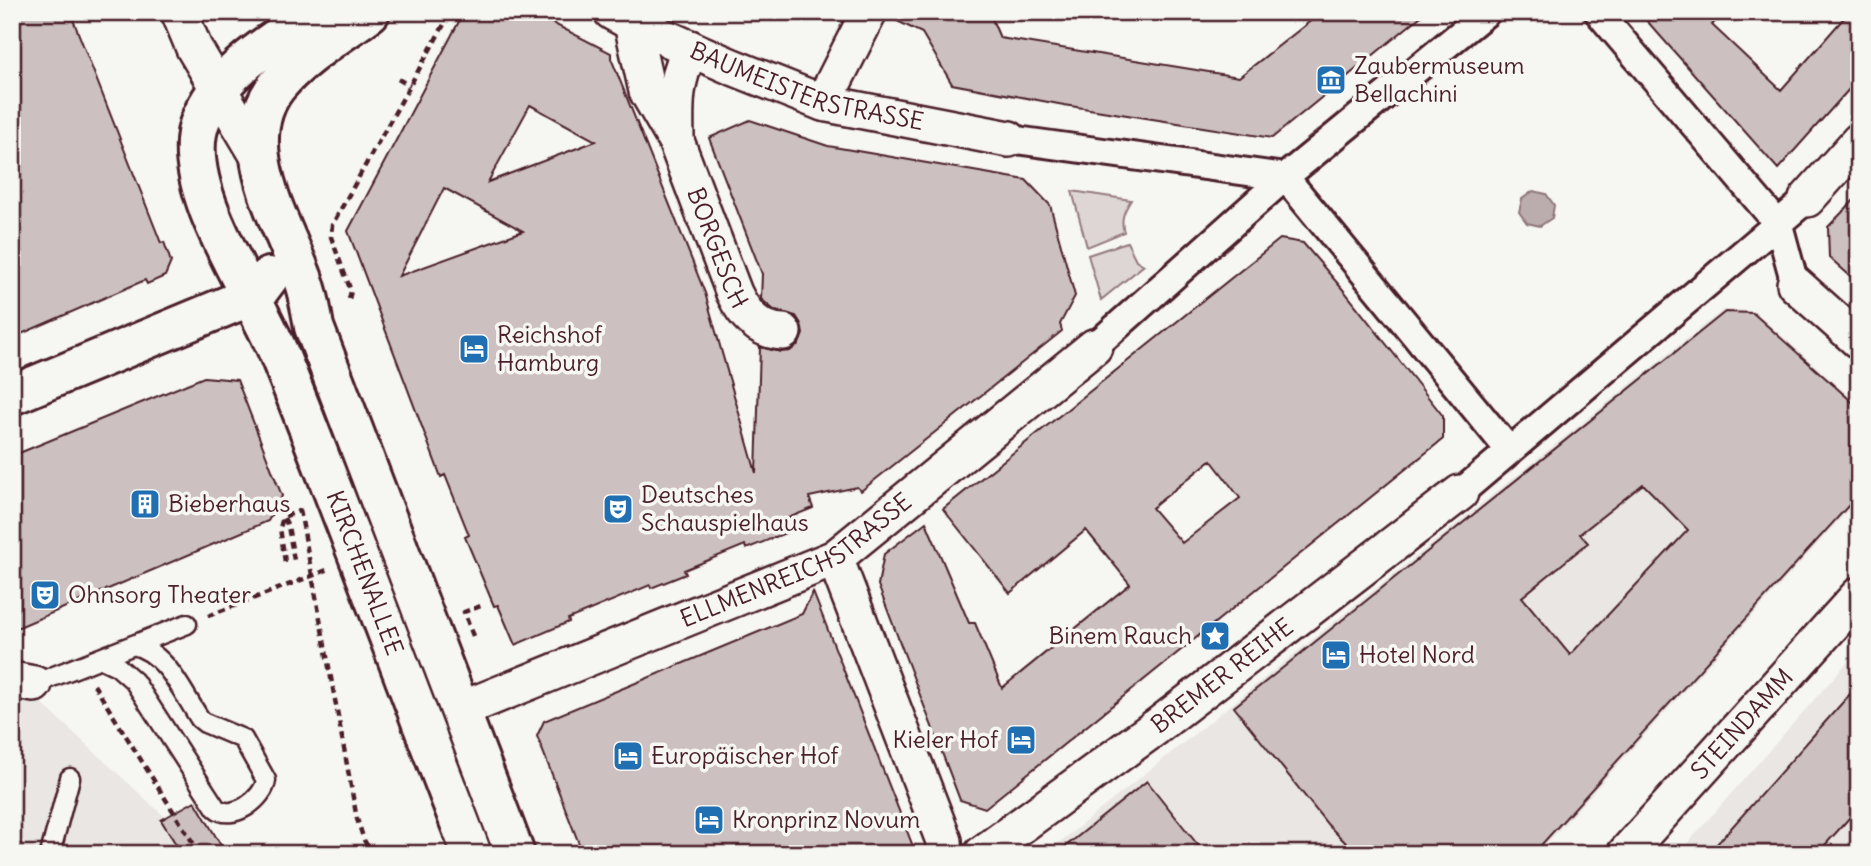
<svg xmlns="http://www.w3.org/2000/svg" width="1871" height="866" viewBox="0 0 1871 866" font-family="Delius,sans-serif">
<style>
.built{fill:#e9e6e3}
.green{fill:#ddd6d5;stroke:#947a80;stroke-width:2}
.water{fill:#bbadae;stroke:#8e747a;stroke-width:2}
.building{fill:#ccc1c0;stroke:#4a1f2b;stroke-width:2;fill-rule:evenodd}
.lines{fill:none;stroke-linecap:round;stroke-linejoin:round}
.service-casing{stroke:#4a1f2b;stroke-width:23}
.pedestrian-casing{stroke:#4a1f2b;stroke-width:32}
.minor-casing{stroke:#4a1f2b;stroke-width:40}
.tertiary-casing{stroke:#4a1f2b;stroke-width:44}
.path{stroke:#4a1f2b;stroke-width:4.5;stroke-dasharray:7 5;stroke-linecap:butt}
.service{stroke:#f6f6f2;stroke-width:18}
.pedestrian{stroke:#f6f6f2;stroke-width:26}
.minor{stroke:#f6f6f2;stroke-width:35}
.tertiary{stroke:#f6f6f2;stroke-width:38}
.labels{text-anchor:middle;stroke-width:7;stroke-linejoin:round;paint-order:stroke}
.poi-label{font-size:24px;fill:#4a1f2b;stroke:#f6f6f2;text-anchor:start}
.street-label{font-size:24px;fill:#4a1f2b;stroke:#f6f6f2}
</style>
<rect width="100%" height="100%" fill="#f6f6f2"/>
<filter id="ink" filterUnits="userSpaceOnUse"><feTurbulence type="fractalNoise" baseFrequency=".0143" numOctaves="2"/><feDisplacementMap in="SourceGraphic" scale="14" xChannelSelector="R" yChannelSelector="G"/><feConvolveMatrix kernelMatrix="1 2 1 2 8 2 1 2 1" color-interpolation-filters="sRGB"/></filter>
<g filter="url(#ink)">
<path class="built" d="M 1723,310 L 1754,311 L 1859,405 L 1859,498 L 1537,854 L 1045,854 Z
M 1852,657 L 1859,663 L 1859,854 L 1678,854 Z
M 12,676 L 205,854 L 12,854 Z"/>
<path class="green" d="M 1072,191 L 1131,200 C 1124,211 1120,219 1124,232 L 1087,247 Z
M 1127,242 L 1136,260 L 1144,265 L 1101,300 L 1088,255 Z"/>
<path class="water" d="M 1533,191 L 1546,194 L 1554,205 L 1552,218 L 1540,226 L 1527,223 L 1519,212 L 1522,199 Z"/>
<path class="building" d="M 12,12 L 70,12 L 161,243 L 164,242 L 171,262 L 165,276 L 147,284 L 145,280 L 12,338 Z
M 464,12 L 531,12 L 611,53 L 611,58 L 705,293 L 756,473 L 760,347 L 781,352 L 790,351 L 799,344 L 803,334 L 801,324 L 796,316 L 774,310 L 761,299 L 762,274 L 709,138 L 750,120 L 828,146 L 1026,180 L 1050,205 L 1075,296 L 1060,324 L 1062,331 L 861,491 L 857,487 L 809,497 L 813,508 L 783,520 L 788,532 L 746,549 L 745,545 L 684,570 L 686,574 L 651,588 L 650,585 L 568,619 L 569,622 L 515,645 L 498,605 L 494,606 L 465,537 L 469,535 L 445,475 L 441,477 L 348,231 ZM 530,105 L 596,141 L 488,182 ZM 444,188 L 523,231 L 399,276 Z
M 886,12 L 989,12 L 1000,38 L 1239,77 L 1322,12 L 1426,12 L 1272,138 L 1064,105 L 952,84 L 922,33 L 887,16 Z
M 1639,12 L 1723,12 L 1712,25 L 1781,90 L 1849,12 L 1859,12 L 1859,78 L 1778,169 Z
M 1859,195 L 1859,284 L 1829,257 L 1828,227 Z
M 1280,239 L 1303,243 L 1345,292 L 1443,416 L 1443,439 L 985,808 L 960,800 L 878,585 L 884,554 L 926,522 L 969,623 L 975,623 L 1002,688 L 1130,584 L 1086,530 L 1010,593 L 943,509 ZM 1211,460 L 1240,498 L 1182,543 L 1152,508 Z
M 1725,312 L 1753,313 L 1859,408 L 1859,494 L 1533,854 L 1357,854 L 1328,825 L 1234,707 ZM 1643,484 L 1688,530 L 1570,655 L 1522,597 L 1588,543 L 1580,534 Z
M 204,377 L 237,380 L 282,496 L 268,521 L 12,630 L 12,456 Z
M 813,592 L 916,854 L 583,854 L 537,736 L 544,721 L 802,614 Z
M 1859,684 L 1859,807 L 1817,854 L 1708,854 Z
M 1147,781 L 1205,854 L 1056,854 Z
M 195,801 L 226,854 L 182,854 L 161,820 Z"/>
<g class="lines">
<g class="service-casing">
<path id="service" d="M 100,658 L 117,666 L 134,681 L 216,808 C 232,822 264,799 266,780 L 243,739 L 205,723 L 200,719 C 182,692 166,652 133,645
M 34,684 L 187,624
M 50,854 L 70,778"/>
</g>
<g class="pedestrian-casing">
<path id="pedestrian" d="M 1598,12 L 1779,225 L 1795,284
M 1009,139 L 1285,177 L 1487,12
M 1094,347 L 1285,177 L 1509,450
M 1460,493 L 1807,199"/>
</g>
<g class="minor-casing">
<g id="minor">
<path d="M 179,12 L 194,48 L 259,157"/>
<path id="s1" d="M 612,12 L 632,23 L 730,66 L 823,103 L 1009,139"/>
<path id="s2" d="M 637,12 L 632,23 L 647,91 L 676,141 L 734,293 C 744,314 758,331 783,332"/>
<path d="M 823,103 L 867,16"/>
<path d="M 676,138 C 675,101 675,83 690,48"/>
<path d="M 1807,199 L 1859,141"/>
<path d="M 1795,284 L 1859,341"/>
<path d="M 835,558 L 944,841 L 945,854"/>
<path d="M 12,680 L 34,684"/>
<path id="s3" d="M 460,710 L 835,558 L 1094,347"/>
<path id="s4" d="M 982,854 L 1156,727 L 1460,493"/>
<path id="s5" d="M 1625,854 L 1859,595"/>
</g>
</g>
<g class="tertiary-casing">
<g id="tertiary">
<path id="s6" d="M 317,12 C 275,39 207,79 197,133 C 185,200 257,297 281,359 C 347,523 408,689 472,854"/>
<path d="M 370,12 C 339,35 302,56 277,86 C 233,142 280,218 301,274 C 308,291 311,309 314,327 L 515,854"/>
<path d="M 12,395 L 251,296 L 260,289 L 269,277"/>
</g>
</g>
<path class="path" d="M 398,79 L 410,86
M 349,299 L 351,291 L 331,237 L 332,225 L 451,12
M 300,510 L 357,819 L 364,840 L 372,854
M 284,518 L 288,526 L 294,560
M 285,562 L 280,528 L 283,517 L 302,510
M 208,616 L 327,570
M 473,636 L 464,612 L 481,606
M 94,685 L 200,854"/>
<use href="#service" class="service"/>
<use href="#pedestrian" class="pedestrian"/>
<use href="#minor" class="minor"/>
<use href="#tertiary" class="tertiary"/>
</g>
</g>
<defs>
<g id="museum-square" transform="scale(1.575)"><rect x="-9" y="-9" width="18" height="18" rx="4" fill="#1f6fb2" stroke="#f6f6f2"/><path d="M0-6L6-3V-2H-6V-3ZM-5-1h2V3h-2ZM-1-1h2V3h-2ZM3-1h2V3H3ZM-6 4H6V6H-6Z" fill="#fff"/></g>
<g id="hotel-square" transform="scale(1.575)"><rect x="-9" y="-9" width="18" height="18" rx="4" fill="#1f6fb2" stroke="#f6f6f2"/><path d="M-6-4.5h1.5V1H6V5H4.5V3h-9V5H-6ZM-4 0a1.8 1.8 0 1 1 3.6 0ZM.5 0V-2.5h3Q6-2.5 6 0Z" fill="#fff"/></g>
<g id="building-square" transform="scale(1.575)"><rect x="-9" y="-9" width="18" height="18" rx="4" fill="#1f6fb2" stroke="#f6f6f2"/><path d="M-4-6H4V6H1V3H-1V6H-4ZM-2.5-4.3h1.7v1.8h-1.7ZM.8-4.3h1.7v1.8H.8ZM-2.5-1h1.7V.8h-1.7ZM.8-1h1.7V.8H.8Z" fill="#fff"/></g>
<g id="theatre-square" transform="scale(1.575)"><rect x="-9" y="-9" width="18" height="18" rx="4" fill="#1f6fb2" stroke="#f6f6f2"/><path d="M-5-5.5Q0-4 5-5.5V0Q5 5 0 6Q-5 5-5 0ZM-3.3-2.5H-1v1.5H-3.3ZM1-2.5H3.3v1.5H1ZM-2.8 1Q0 5.5 2.8 1Z" fill="#fff"/></g>
<g id="sight-square" transform="scale(1.575)"><rect x="-9" y="-9" width="18" height="18" rx="4" fill="#1f6fb2" stroke="#f6f6f2"/><path d="M0-6L1.8-2.2L6-1.7L2.9 1.2L3.7 5.4L0 3.3L-3.7 5.4L-2.9 1.2L-6-1.7L-1.8-2.2Z" fill="#fff"/></g>
</defs>
<g fill-rule="evenodd">
<use href="#museum-square" x="1331" y="80"/>
<use href="#hotel-square" x="474" y="349"/>
<use href="#building-square" x="145" y="504"/>
<use href="#theatre-square" x="618" y="509"/>
<use href="#theatre-square" x="45" y="595"/>
<use href="#sight-square" x="1215" y="636"/>
<use href="#hotel-square" x="1336" y="655"/>
<use href="#hotel-square" x="1021" y="740"/>
<use href="#hotel-square" x="628" y="756"/>
<use href="#hotel-square" x="709" y="820"/>
</g>
<g class="labels">
<g class="poi-label">
<text x="1354" y="74">Zaubermuseum<tspan x="1354" dy="28">Bellachini</tspan></text>
<text x="497" y="343">Reichshof<tspan x="497" dy="28">Hamburg</tspan></text>
<text x="641" y="503">Deutsches<tspan x="641" dy="28">Schauspielhaus</tspan></text>
<text x="168" y="512">Bieberhaus</text>
<text x="68" y="603">Ohnsorg Theater</text>
<text x="1192" y="644" text-anchor="end">Binem Rauch</text>
<text x="1359" y="663">Hotel Nord</text>
<text x="998" y="748" text-anchor="end">Kieler Hof</text>
<text x="651" y="764">Europäischer Hof</text>
<text x="732" y="828">Kronprinz Novum</text>
</g>
<g class="street-label">
<text dy="8" stroke="none"><textPath href="#s1" startOffset="210">BAUMEISTERSTRASSE</textPath></text>
<text dy="8" stroke="none"><textPath href="#s2" startOffset="254">BORGESCH</textPath></text>
<text dy="8" stroke="none"><textPath href="#s3" startOffset="369">ELLMENREICHSTRASSE</textPath></text>
<text dy="8" stroke="none"><textPath href="#s6" startOffset="649">KIRCHENALLEE</textPath></text>
<text dy="8" stroke="none"><textPath href="#s4" startOffset="299">BREMER REIHE</textPath></text>
<text dy="8" stroke="none"><textPath href="#s5" startOffset="175">STEINDAMM</textPath></text>
</g>
</g>
<rect width="1871" height="866" fill="none" stroke="#f6f6f2" stroke-width="42"/>
<rect x="21" y="21" width="1829" height="824" fill="none" stroke="#4a1f2b" stroke-width="2.5" filter="url(#ink)"/>
</svg>
